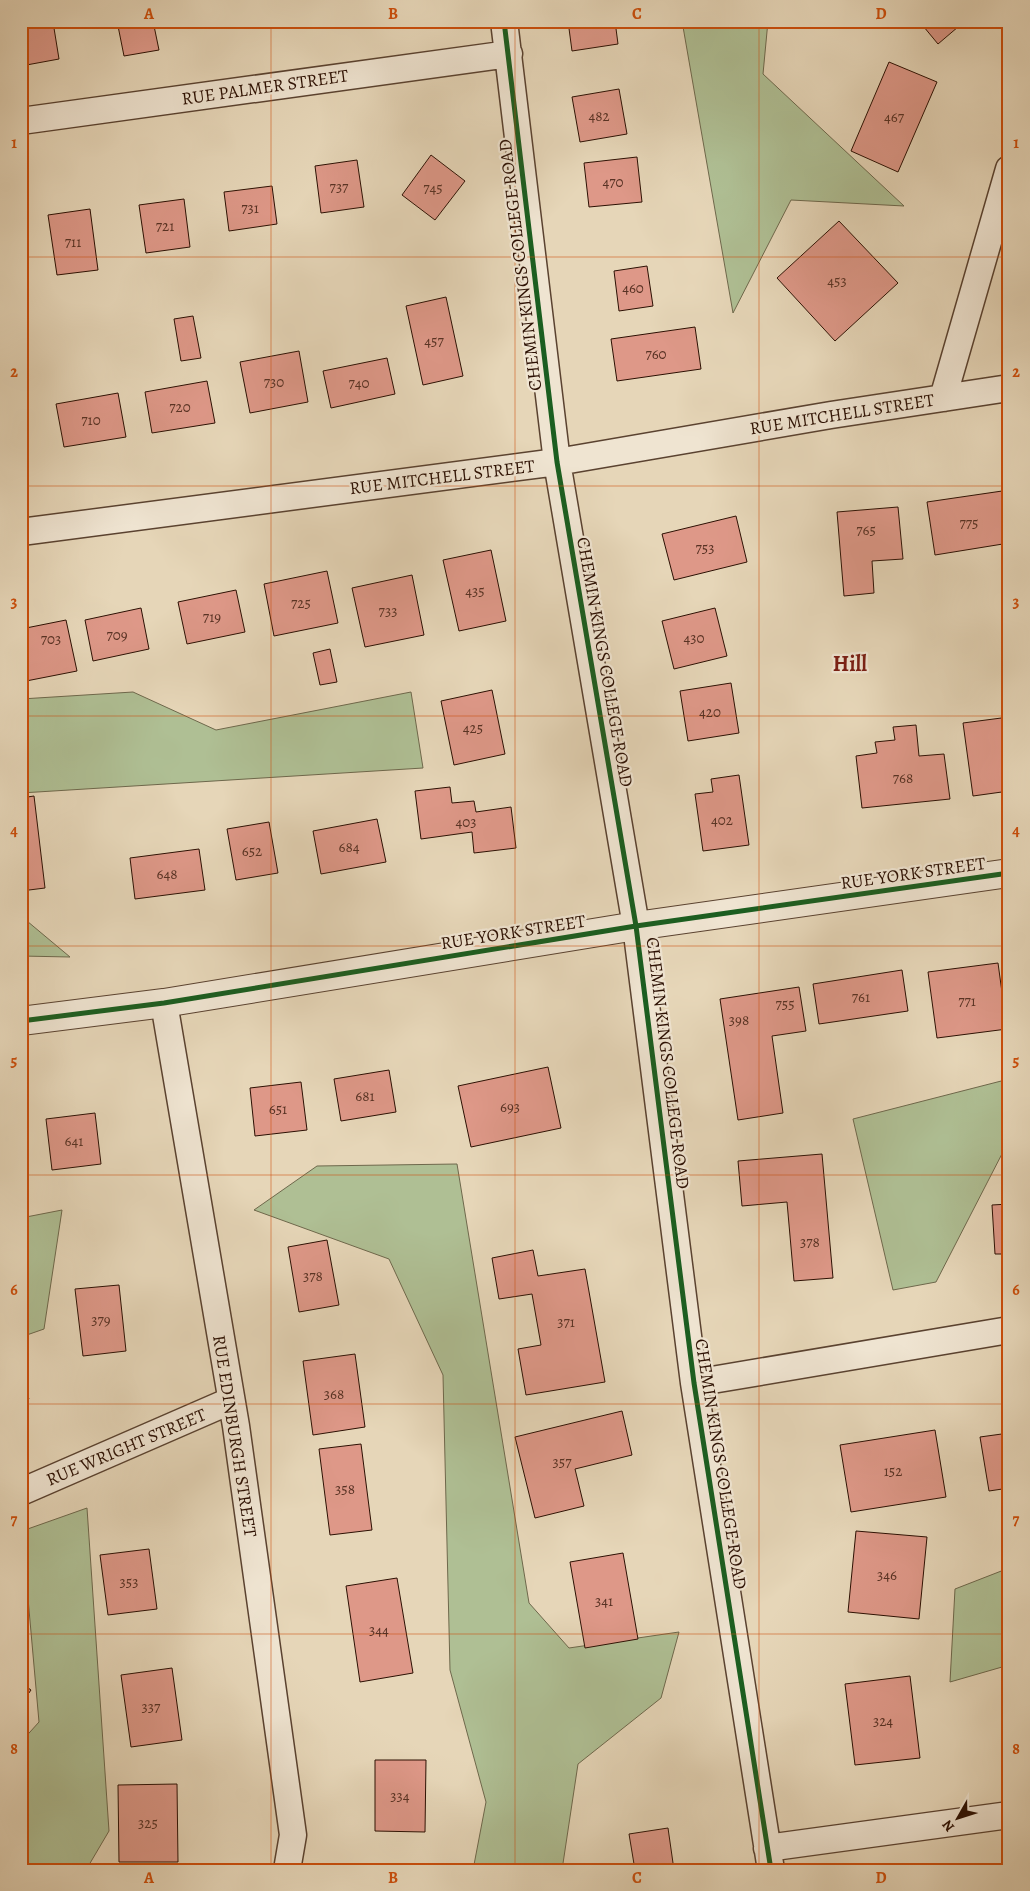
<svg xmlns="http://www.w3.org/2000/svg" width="1030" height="1891" viewBox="0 0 1030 1891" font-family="Alegreya,serif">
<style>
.green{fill:#afbf94;stroke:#6e684c}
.building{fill:#de9888;stroke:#2c1003}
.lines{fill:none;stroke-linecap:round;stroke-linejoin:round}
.minor-casing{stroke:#5a4230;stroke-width:29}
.tertiary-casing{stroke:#5a4230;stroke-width:30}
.minor{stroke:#efe4d1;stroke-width:26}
.tertiary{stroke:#efe4d1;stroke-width:28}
.cycleway-casing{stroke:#efe4d1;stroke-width:8}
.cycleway{stroke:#1b5e20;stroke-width:5}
.grid{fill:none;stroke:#cc4e0b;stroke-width:1;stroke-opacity:0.55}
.labels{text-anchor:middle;stroke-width:4.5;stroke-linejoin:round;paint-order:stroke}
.number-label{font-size:15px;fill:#583224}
.street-label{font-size:18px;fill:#2c1003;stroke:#efe4d1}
.district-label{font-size:22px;font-weight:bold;fill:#7a1f14;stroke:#efe4d1}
.neatline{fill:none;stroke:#cc4e0b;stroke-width:2}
.grid-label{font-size:16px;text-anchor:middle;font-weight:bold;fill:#cc4e0b}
</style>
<rect width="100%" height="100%" fill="#e6d6b8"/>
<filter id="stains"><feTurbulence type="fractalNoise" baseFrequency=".004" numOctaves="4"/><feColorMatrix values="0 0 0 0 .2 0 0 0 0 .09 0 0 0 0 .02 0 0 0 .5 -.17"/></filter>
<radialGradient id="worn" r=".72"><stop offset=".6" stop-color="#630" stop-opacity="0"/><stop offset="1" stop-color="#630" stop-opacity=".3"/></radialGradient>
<path class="green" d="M 682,21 L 768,21 L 763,74 L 904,206 L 791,200 L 733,313 Z
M 133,692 L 216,730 L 411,692 L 423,768 L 21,793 L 21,699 Z
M 21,916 L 70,957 L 21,956 Z
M 1009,1079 L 1009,1148 L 1005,1148 L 936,1282 L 893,1290 L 853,1119 Z
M 457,1164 L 529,1603 L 569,1648 L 679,1632 L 661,1698 L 578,1764 L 562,1870 L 473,1870 L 486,1802 L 450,1670 L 443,1375 L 389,1259 L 254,1210 L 317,1166 Z
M 62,1210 L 44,1329 L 21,1337 L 21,1218 Z
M 87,1508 L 109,1831 L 86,1870 L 21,1870 L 21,1742 L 39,1722 L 22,1531 Z
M 1009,1568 L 1009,1665 L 950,1682 L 955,1589 Z"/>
<path class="building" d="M 117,21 L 153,21 L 159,50 L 124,56 Z
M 568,21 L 615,21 L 618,44 L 572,51 Z
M 919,21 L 965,21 L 938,44 Z
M 53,22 L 59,59 L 21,66 L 21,27 Z
M 889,62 L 937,82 L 898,172 L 851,151 Z
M 619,89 L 627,134 L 580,142 L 572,97 Z
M 431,155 L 465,181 L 435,220 L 402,195 Z
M 637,157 L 642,202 L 589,207 L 584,163 Z
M 357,160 L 364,207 L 321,213 L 315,166 Z
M 272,186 L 277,224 L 229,231 L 224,192 Z
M 184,199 L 190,247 L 146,253 L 139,205 Z
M 90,209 L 98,270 L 57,275 L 48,215 Z
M 839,221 L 898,283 L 835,341 L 777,278 Z
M 647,266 L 653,306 L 619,311 L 614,271 Z
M 446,297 L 463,376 L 423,385 L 406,306 Z
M 193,316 L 201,358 L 181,361 L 174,319 Z
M 695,327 L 701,369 L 617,381 L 611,339 Z
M 299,351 L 308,402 L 250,413 L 240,362 Z
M 387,358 L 395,394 L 331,408 L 323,371 Z
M 207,381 L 215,423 L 152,433 L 145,392 Z
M 118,393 L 126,437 L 64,447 L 56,404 Z
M 21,417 L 26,446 L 21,447 Z
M 1009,490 L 1009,543 L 935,555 L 927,502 Z
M 898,507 L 903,559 L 872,561 L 874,593 L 844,596 L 837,512 Z
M 736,516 L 747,562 L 674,580 L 662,534 Z
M 491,550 L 506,621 L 459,631 L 443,560 Z
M 327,571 L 338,623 L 274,636 L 264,584 Z
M 412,575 L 424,635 L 365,647 L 352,588 Z
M 236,590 L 245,632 L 187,644 L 178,602 Z
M 141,608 L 149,649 L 93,661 L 85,620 Z
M 715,608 L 727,656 L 674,669 L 662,621 Z
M 66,620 L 77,671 L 21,682 L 21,629 Z
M 330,649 L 337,682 L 320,685 L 313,653 Z
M 731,683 L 739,733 L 688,741 L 680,691 Z
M 492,690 L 505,754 L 454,765 L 441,701 Z
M 1009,717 L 1009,791 L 973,796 L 963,723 Z
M 916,725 L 919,756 L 944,754 L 950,799 L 862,808 L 856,756 L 877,753 L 875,742 L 895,740 L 893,727 Z
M 739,775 L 749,845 L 703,851 L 695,794 L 713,792 L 711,779 Z
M 450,787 L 452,803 L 474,801 L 476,812 L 511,807 L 516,848 L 474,853 L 472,832 L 421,839 L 415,791 Z
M 34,796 L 45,888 L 21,891 L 21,798 Z
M 377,819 L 386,862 L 321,874 L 313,831 Z
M 269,822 L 278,873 L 236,880 L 227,829 Z
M 199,849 L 205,890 L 135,899 L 130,858 Z
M 998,963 L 1007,1029 L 937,1038 L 928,972 Z
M 902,970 L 908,1011 L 819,1024 L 813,984 Z
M 799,987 L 806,1031 L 772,1036 L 783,1113 L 738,1120 L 720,999 Z
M 548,1067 L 561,1128 L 471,1147 L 458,1086 Z
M 389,1070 L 396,1112 L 341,1121 L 334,1079 Z
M 301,1082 L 307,1130 L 255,1136 L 250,1088 Z
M 95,1113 L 101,1164 L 52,1170 L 46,1119 Z
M 822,1154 L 833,1278 L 794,1281 L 787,1202 L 742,1206 L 738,1161 Z
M 1009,1204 L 1009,1254 L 995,1254 L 992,1205 Z
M 327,1240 L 339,1305 L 299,1312 L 288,1247 Z
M 533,1250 L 538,1276 L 585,1269 L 605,1382 L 526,1395 L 518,1349 L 541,1345 L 532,1294 L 499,1299 L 492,1258 Z
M 119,1285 L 126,1351 L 83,1356 L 75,1289 Z
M 355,1354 L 365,1427 L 313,1435 L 303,1361 Z
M 21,1383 L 29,1399 L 21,1402 Z
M 622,1411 L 632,1455 L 575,1469 L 584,1506 L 535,1518 L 515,1437 Z
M 935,1430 L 946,1497 L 851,1512 L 840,1445 Z
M 1009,1433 L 1009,1488 L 989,1491 L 980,1437 Z
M 361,1444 L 372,1530 L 330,1535 L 319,1449 Z
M 856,1531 L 927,1537 L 919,1619 L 848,1612 Z
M 149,1549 L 157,1609 L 108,1615 L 100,1555 Z
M 623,1553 L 638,1639 L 585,1648 L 570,1562 Z
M 397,1578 L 413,1673 L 360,1682 L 346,1586 Z
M 172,1668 L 182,1740 L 131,1747 L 121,1675 Z
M 910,1676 L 920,1758 L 855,1765 L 845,1684 Z
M 21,1683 L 31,1690 L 21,1704 Z
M 375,1760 L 426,1760 L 425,1832 L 375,1831 Z
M 177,1784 L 178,1862 L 119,1862 L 118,1785 Z
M 668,1828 L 674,1870 L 635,1870 L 629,1834 Z"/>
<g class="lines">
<g class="minor-casing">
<path id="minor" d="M 504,21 L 557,462 L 636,926 L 694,1383 L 771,1870
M 21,121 L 509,54
M 943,398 L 1009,169
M 21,532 L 557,462 L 831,415 L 1009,388
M 164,1003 L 236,1426 L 293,1835 L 287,1870
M 694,1383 L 1009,1330
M 21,1492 L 230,1401
M 767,1848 L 1009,1815"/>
</g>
<g class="tertiary-casing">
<path id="tertiary" d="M 21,1021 L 164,1003 L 636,926 L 1009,873"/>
</g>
<use href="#minor" class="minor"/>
<use href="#tertiary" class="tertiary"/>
<g class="cycleway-casing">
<path id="cycleway" d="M 504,21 L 557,462 L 636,926 L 694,1383 L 771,1870
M 21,1021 L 164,1003 L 636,926 L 1009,873"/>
</g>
<use href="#cycleway" class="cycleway"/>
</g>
<path class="grid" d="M 271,21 L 271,1870M 515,21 L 515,1870M 759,21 L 759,1870M 21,257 L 1009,257M 21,486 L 1009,486M 21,716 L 1009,716M 21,946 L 1009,946M 21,1175 L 1009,1175M 21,1404 L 1009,1404M 21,1634 L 1009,1634"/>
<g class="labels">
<g class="number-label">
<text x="599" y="121">482</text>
<text x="894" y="122">467</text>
<text x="613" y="187">470</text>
<text x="339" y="192">737</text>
<text x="433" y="193">745</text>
<text x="250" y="213">731</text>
<text x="165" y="231">721</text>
<text x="73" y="247">711</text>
<text x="837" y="286">453</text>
<text x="633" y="293">460</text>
<text x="434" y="346">457</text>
<text x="656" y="359">760</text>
<text x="274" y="387">730</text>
<text x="359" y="388">740</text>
<text x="180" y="412">720</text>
<text x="91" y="425">710</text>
<text x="969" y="528">775</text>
<text x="866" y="535">765</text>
<text x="705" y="553">753</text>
<text x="475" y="596">435</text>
<text x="301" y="608">725</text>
<text x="388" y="616">733</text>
<text x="212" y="622">719</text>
<text x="117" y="640">709</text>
<text x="694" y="643">430</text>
<text x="51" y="644">703</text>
<text x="710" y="717">420</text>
<text x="473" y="733">425</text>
<text x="903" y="783">768</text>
<text x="722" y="825">402</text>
<text x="466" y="827">403</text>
<text x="349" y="852">684</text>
<text x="252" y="856">652</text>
<text x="167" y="879">648</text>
<text x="861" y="1002">761</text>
<text x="967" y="1006">771</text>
<text x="785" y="1009">755</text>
<text x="739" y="1025">398</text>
<text x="365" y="1101">681</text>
<text x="510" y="1112">693</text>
<text x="278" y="1114">651</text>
<text x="74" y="1146">641</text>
<text x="810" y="1247">378</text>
<text x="313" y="1281">378</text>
<text x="101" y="1325">379</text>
<text x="566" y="1327">371</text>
<text x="334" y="1399">368</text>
<text x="562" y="1467">357</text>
<text x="893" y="1476">152</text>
<text x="345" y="1494">358</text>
<text x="887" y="1580">346</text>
<text x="129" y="1587">353</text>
<text x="604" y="1606">341</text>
<text x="379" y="1635">344</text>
<text x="151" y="1712">337</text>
<text x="883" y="1726">324</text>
<text x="400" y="1801">334</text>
<text x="148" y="1828">325</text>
</g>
<g class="street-label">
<text transform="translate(265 87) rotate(-8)" y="6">RUE PALMER STREET</text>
<text transform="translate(520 265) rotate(-97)" y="6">CHEMIN KINGS COLLEGE ROAD</text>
<text transform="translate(842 414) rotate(-9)" y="6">RUE MITCHELL STREET</text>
<text transform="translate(442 477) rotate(-7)" y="6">RUE MITCHELL STREET</text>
<text transform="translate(605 662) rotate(80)" y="6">CHEMIN KINGS COLLEGE ROAD</text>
<text transform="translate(913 873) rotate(-8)" y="6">RUE YORK STREET</text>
<text transform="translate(513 932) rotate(-9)" y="6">RUE YORK STREET</text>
<text transform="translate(668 1063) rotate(83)" y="6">CHEMIN KINGS COLLEGE ROAD</text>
<text transform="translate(235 1436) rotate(81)" y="6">RUE EDINBURGH STREET</text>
<text transform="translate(126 1447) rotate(-23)" y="6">RUE WRIGHT STREET</text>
<text transform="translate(721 1464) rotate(81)" y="6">CHEMIN KINGS COLLEGE ROAD</text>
</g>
<g class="district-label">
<text x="850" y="671">Hill</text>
</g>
</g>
<rect width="1030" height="1891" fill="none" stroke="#e6d6b8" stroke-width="55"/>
<g transform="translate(958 1818) rotate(231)" stroke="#efe4d1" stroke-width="4" paint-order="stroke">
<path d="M0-4L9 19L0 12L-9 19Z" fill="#2c1003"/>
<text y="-8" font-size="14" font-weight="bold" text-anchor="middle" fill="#2c1003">N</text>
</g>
<rect x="28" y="28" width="974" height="1836" class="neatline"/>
<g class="grid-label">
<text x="149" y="19">A</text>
<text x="393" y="19">B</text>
<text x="637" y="19">C</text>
<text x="881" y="19">D</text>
<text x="14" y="148">1</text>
<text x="1016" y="148">1</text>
<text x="14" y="377">2</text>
<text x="1016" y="377">2</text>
<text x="14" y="607">3</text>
<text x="1016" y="607">3</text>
<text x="14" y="836">4</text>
<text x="1016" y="836">4</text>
<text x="14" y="1066">5</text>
<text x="1016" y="1066">5</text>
<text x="14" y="1295">6</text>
<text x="1016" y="1295">6</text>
<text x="14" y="1525">7</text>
<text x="1016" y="1525">7</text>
<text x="14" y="1754">8</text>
<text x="1016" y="1754">8</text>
<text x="149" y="1883">A</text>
<text x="393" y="1883">B</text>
<text x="637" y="1883">C</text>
<text x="881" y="1883">D</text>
</g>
<rect width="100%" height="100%" filter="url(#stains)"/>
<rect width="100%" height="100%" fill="url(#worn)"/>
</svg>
